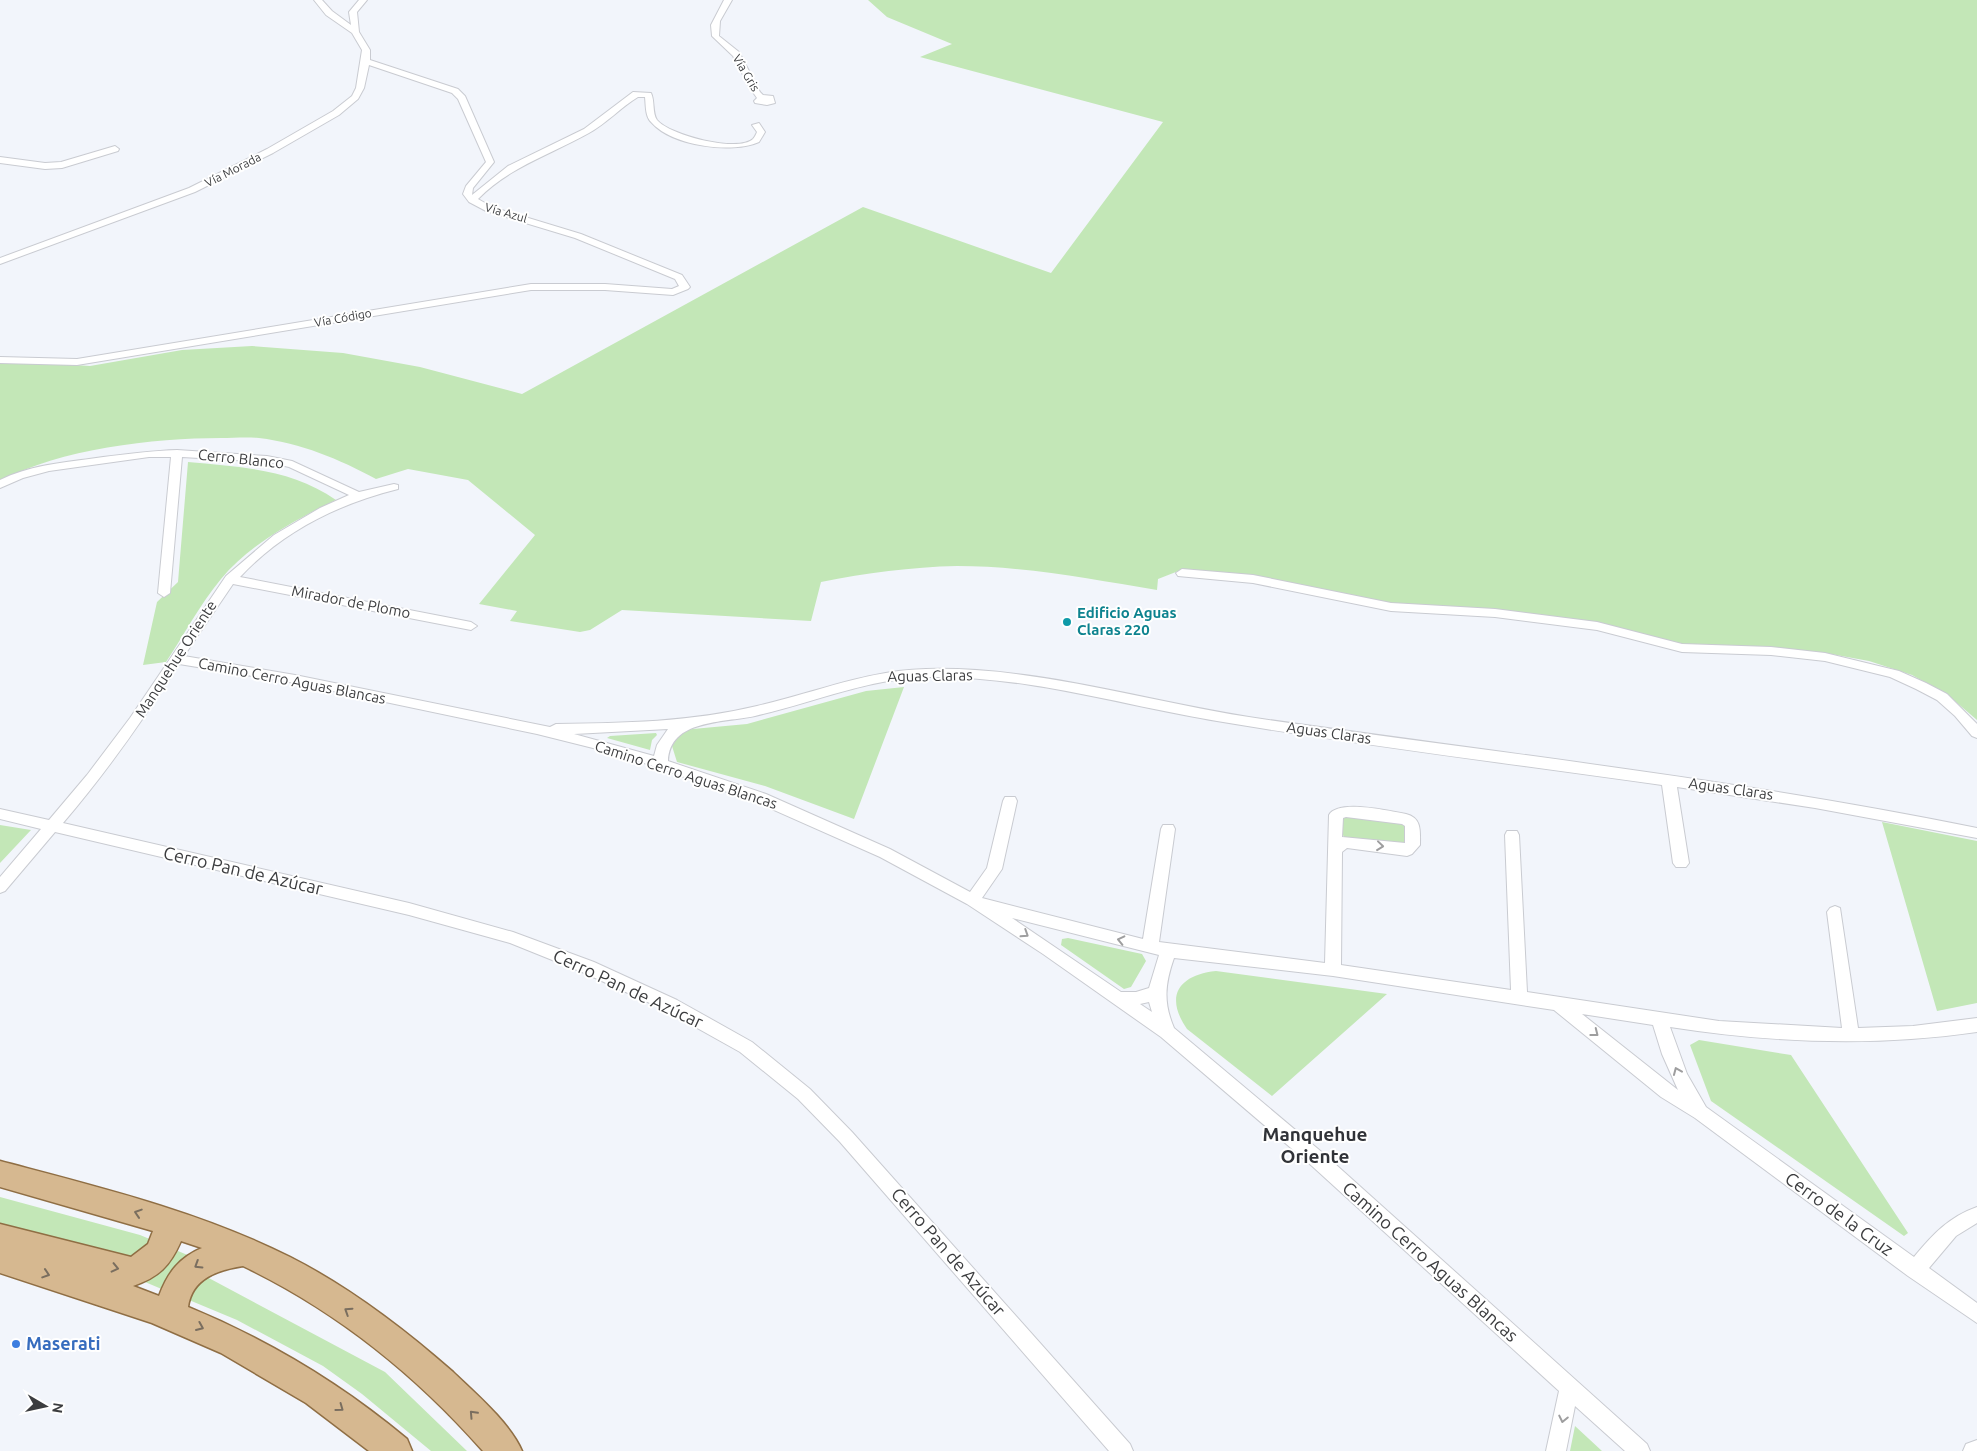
<svg xmlns="http://www.w3.org/2000/svg" width="1977" height="1451" viewBox="0 0 1977 1451" font-family="Ubuntu,sans-serif">
<style>
.green{fill:#c3e7b7}
.lines{fill:none;stroke-linecap:round;stroke-linejoin:round}
.street-casing{stroke:#c9cbd1;stroke-width:2}
.primary-casing{stroke:#8f6e44;stroke-width:3}
.street{fill:#fff;fill-rule:evenodd}
.primary{fill:#d6b890;fill-rule:evenodd}
.oneway{stroke:#9e9e9f}
.oneway2{stroke:#7a6e5f}
.culture-dot{fill:#0f9aa8;stroke:#fff;stroke-width:2}
.shop-dot{fill:#3f7fe0;stroke:#fff;stroke-width:2}
.labels{text-anchor:middle;stroke-width:4;stroke-linejoin:round;paint-order:stroke}
.far-street-label{font-size:12px;fill:#3c3d3f;stroke:#fff}
.street-label{font-size:15px;fill:#3c3d3f;stroke:#fff}
.culture-label{font-size:15px;font-weight:bold;fill:#0d838f;stroke:#fff;text-anchor:start}
.near-street-label{font-size:18px;fill:#3c3d3f;stroke:#fff}
.near-shop-label{font-size:18px;font-weight:bold;fill:#366cbe;stroke:#fff;text-anchor:start}
.near-neighbourhood-label{font-size:19px;font-weight:bold;fill:#313338;stroke:#fff}
</style>
<rect width="100%" height="100%" fill="#f2f5fb"/>
<path class="green" d="M 868,0 L 1977,0 L 1977,720 L 1949,696 L 1912,675 L 1869,661 L 1820,652 L 1680,645 L 1613,626 L 1514,612 L 1391,604 L 1181,570 L 1158,579 L 1157,590 C 1091,579 1024,566 957,566 C 911,567 866,573 821,582 L 811,621 L 622,610 L 590,630 L 580,632 L 510,621 L 517,611 L 479,604 L 535,535 L 468,480 L 408,469 L 376,479 C 339,459 301,443 259,438 C 246,437 233,438 221,438 C 153,438 60,449 0,481 L 0,360 L 90,366 L 182,350 L 252,346 L 343,353 L 420,367 L 522,394 L 863,207 L 1051,273 L 1163,122 L 920,57 L 952,44 L 887,17 Z
M 188,462 C 241,467 292,469 336,500 C 295,520 250,544 221,579 C 200,604 184,635 166,662 L 143,665 L 157,602 L 178,582 Z
M 904,687 L 854,819 L 765,786 L 677,762 L 672,746 L 682,730 L 747,724 L 866,691 Z
M 656,733 L 657,735 L 652,740 L 650,750 L 607,738 L 610,736 Z
M 1346,815 L 1404,823 L 1408,828 L 1408,842 L 1403,845 L 1345,838 L 1342,834 L 1341,817 Z
M 1882,822 L 1977,841 L 1977,1003 L 1937,1011 Z
M 0,825 L 31,830 L 0,863 Z
M 1068,938 L 1142,954 L 1146,961 L 1131,987 L 1124,989 L 1061,945 L 1062,939 Z
M 1216,971 L 1387,994 L 1272,1096 L 1187,1029 C 1164,996 1179,975 1216,971 Z
M 1699,1040 L 1791,1055 L 1908,1233 L 1904,1236 L 1711,1101 L 1690,1045 Z
M 0,1197 L 140,1235 L 152,1240 L 142,1260 L 0,1229 Z
M 178,1251 L 197,1259 L 164,1290 L 145,1282 Z
M 205,1276 L 385,1372 L 467,1451 L 431,1451 L 362,1394 L 323,1366 L 237,1320 L 189,1300 L 189,1284 Z
M 1575,1426 L 1602,1451 L 1570,1451 Z"/>
<g class="lines">
<g class="street-casing">
<path id="street" d="M 314,0 L 322,0 L 332,11 L 351,25 L 349,12 L 359,0 L 367,0 L 357,12 L 359,32 L 370,50 L 370,60 L 458,89 L 465,96 L 494,162 L 473,188 L 472,195 L 508,166 L 584,129 L 633,92 L 651,93 C 655,101 652,113 657,120 C 669,135 738,153 753,139 C 755,137 756,134 757,132 L 752,125 L 759,123 L 765,132 L 759,142 C 732,154 673,146 652,123 C 645,117 646,106 645,97 L 638,97 C 620,108 607,123 589,133 C 550,155 509,167 478,199 L 492,207 L 581,234 L 682,275 L 690,287 L 688,289 L 673,295 L 605,290 L 531,290 L 77,365 L 0,363 L 0,357 L 77,359 L 531,284 L 605,284 L 672,289 L 679,286 L 675,279 L 575,238 L 486,211 L 469,202 L 463,194 L 466,186 L 486,162 L 458,99 L 452,93 L 369,65 L 364,88 L 358,99 L 339,115 L 273,153 L 195,192 L 0,264 L 0,258 L 189,188 L 267,149 L 333,111 L 352,96 L 356,88 L 362,50 L 352,33 L 326,15 Z
M 724,0 L 732,0 L 720,21 L 719,36 L 739,52 L 760,92 L 763,95 L 773,96 L 775,103 L 767,105 L 755,103 L 754,101 L 757,98 L 750,88 L 733,56 L 712,36 L 711,25 Z
M 115,146 L 119,149 L 118,151 L 62,168 L 45,169 L 0,163 L 0,157 L 45,163 L 61,162 Z
M 177,450 L 267,456 L 292,461 L 359,492 L 394,484 L 398,485 L 398,489 C 338,504 283,531 240,577 L 471,622 L 477,626 L 471,630 L 233,584 L 184,656 L 295,675 L 550,727 L 556,724 C 624,723 691,722 757,706 C 814,693 868,670 926,669 C 1040,666 1150,703 1262,719 C 1501,753 1741,780 1977,828 L 1977,838 L 1815,808 L 1677,787 L 1689,863 L 1686,867 L 1676,867 L 1673,863 L 1662,785 C 1514,764 1365,746 1217,721 C 1120,705 1025,675 926,677 C 867,679 812,703 755,716 C 723,723 670,719 668,761 L 766,794 L 890,849 L 970,892 L 987,868 L 1003,801 L 1005,797 L 1015,797 L 1017,801 L 1002,869 L 982,898 L 1143,939 L 1161,829 L 1163,825 L 1173,825 L 1175,829 L 1159,942 L 1325,963 L 1329,815 C 1338,799 1389,811 1406,814 C 1422,818 1420,831 1420,845 L 1412,854 L 1407,856 L 1347,848 L 1342,852 L 1341,965 L 1511,990 L 1505,835 L 1507,831 L 1517,831 L 1519,835 L 1527,992 L 1719,1021 L 1842,1028 L 1827,912 L 1830,908 L 1835,906 L 1840,908 L 1858,1028 L 1913,1026 L 1977,1018 L 1977,1032 C 1874,1047 1773,1043 1670,1027 L 1687,1074 L 1706,1107 L 1914,1257 C 1933,1234 1949,1217 1977,1207 L 1977,1223 L 1956,1236 L 1929,1268 L 1977,1303 L 1977,1323 L 1908,1276 L 1695,1118 L 1661,1097 L 1554,1010 L 1333,976 L 1174,958 C 1165,984 1163,1002 1174,1028 L 1324,1154 L 1647,1444 L 1650,1451 L 1625,1451 L 1575,1406 L 1566,1451 L 1546,1451 L 1559,1391 L 1312,1166 L 1161,1037 L 1043,954 L 967,904 L 880,857 L 756,802 L 621,755 L 537,734 L 295,683 L 179,664 C 143,720 106,773 63,823 L 409,903 L 513,932 L 594,962 L 677,1000 L 752,1042 L 810,1089 L 852,1132 L 1130,1444 L 1133,1451 L 1109,1451 L 840,1142 L 798,1099 L 740,1052 L 665,1010 L 582,972 L 510,943 L 409,915 L 55,832 L 5,891 L 0,893 L 0,877 L 41,829 L 0,819 L 0,809 L 49,820 L 87,775 L 130,718 L 226,576 L 274,535 L 320,508 L 349,495 L 289,467 L 267,462 L 182,457 L 170,593 L 164,597 L 158,593 L 171,457 L 149,457 L 49,471 L 23,478 L 0,488 L 0,480 C 28,466 59,463 89,459 C 118,455 147,451 177,450 ZM 668,729 L 657,745 L 654,756 L 574,734 ZM 1346,817 L 1402,824 L 1405,826 L 1405,843 L 1342,837 L 1343,818 ZM 1012,918 L 1159,955 L 1149,988 L 1136,992 L 1121,992 ZM 1149,1002 L 1152,1012 L 1140,1004 ZM 1582,1014 L 1653,1025 L 1662,1054 L 1678,1090 Z
M 1182,569 L 1253,575 L 1391,603 L 1495,609 L 1597,622 L 1682,644 L 1771,647 L 1825,653 L 1899,671 L 1926,683 L 1947,694 L 1977,724 L 1977,738 L 1972,736 L 1955,716 L 1937,700 L 1916,689 L 1890,677 L 1825,661 L 1771,655 L 1682,652 L 1597,630 L 1495,617 L 1391,611 L 1253,583 L 1178,576 L 1176,573 Z
M 1977,1440 L 1977,1451 L 1963,1451 L 1966,1444 Z"/>
</g>
<g class="primary-casing">
<path id="primary" d="M 0,1161 C 98,1187 198,1211 290,1257 C 349,1287 403,1328 453,1372 C 475,1393 510,1423 522,1451 L 483,1451 C 415,1374 335,1310 243,1266 C 218,1270 192,1278 188,1307 C 268,1340 340,1383 407,1439 L 412,1451 L 369,1451 L 306,1403 L 221,1353 L 152,1323 L 0,1273 L 0,1224 L 131,1257 L 148,1244 L 153,1231 L 0,1187 ZM 181,1241 L 202,1248 C 179,1258 168,1272 159,1296 L 133,1286 C 159,1277 170,1266 181,1241 Z"/>
</g>
<use href="#street" class="street"/>
<use href="#primary" class="primary"/>
</g>
<defs><path id="oneway-chevron" d="M-2-3.5L2.5 0L-2 3.5" fill="none" stroke-width="1.6" stroke-linecap="round" stroke-linejoin="round" transform="scale(1.25)"/></defs>
<g class="oneway">
<use href="#oneway-chevron" transform="translate(1380 846) rotate(6)"/>
<use href="#oneway-chevron" transform="translate(1025 934) rotate(33)"/>
<use href="#oneway-chevron" transform="translate(1121 940) rotate(-167)"/>
<use href="#oneway-chevron" transform="translate(1595 1033) rotate(38)"/>
<use href="#oneway-chevron" transform="translate(1677 1071) rotate(-113)"/>
<use href="#oneway-chevron" transform="translate(1563 1419) rotate(102)"/>
</g>
<g class="oneway2">
<use href="#oneway-chevron" transform="translate(138 1213) rotate(-162)"/>
<use href="#oneway-chevron" transform="translate(198 1265) rotate(148)"/>
<use href="#oneway-chevron" transform="translate(115 1268) rotate(13)"/>
<use href="#oneway-chevron" transform="translate(46 1274) rotate(18)"/>
<use href="#oneway-chevron" transform="translate(348 1311) rotate(-147)"/>
<use href="#oneway-chevron" transform="translate(200 1327) rotate(23)"/>
<use href="#oneway-chevron" transform="translate(340 1408) rotate(36)"/>
<use href="#oneway-chevron" transform="translate(473 1414) rotate(-133)"/>
</g>
<circle class="culture-dot" cx="1067" cy="622" r="5"/>
<circle class="shop-dot" cx="16" cy="1344" r="5"/>
<g class="labels">
<g class="far-street-label">
<text transform="translate(746 73) rotate(59)" y="4">Vía Gris</text>
<text transform="translate(233 170) rotate(-27)" y="4">Vía Morada</text>
<text transform="translate(506 213) rotate(16)" y="4">Vía Azul</text>
<text transform="translate(343 318) rotate(-10)" y="4">Vía Código</text>
</g>
<g class="street-label">
<text transform="translate(241 459) rotate(6)" y="5">Cerro Blanco</text>
<text transform="translate(351 602) rotate(11)" y="5">Mirador de Plomo</text>
<text transform="translate(176 659) rotate(-57)" y="5">Manquehue Oriente</text>
<text transform="translate(930 676) rotate(-1)" y="5">Aguas Claras</text>
<text transform="translate(292 681) rotate(11)" y="5">Camino Cerro Aguas Blancas</text>
<text transform="translate(1329 733) rotate(8)" y="5">Aguas Claras</text>
<text transform="translate(686 775) rotate(18)" y="5">Camino Cerro Aguas Blancas</text>
<text transform="translate(1731 789) rotate(8)" y="5">Aguas Claras</text>
</g>
<g class="culture-label">
<text x="1077" y="618">Edificio Aguas<tspan x="1077" dy="17">Claras 220</tspan></text>
</g>
<g class="near-street-label">
<text transform="translate(243 871) rotate(13)" y="6">Cerro Pan de Azúcar</text>
<text transform="translate(628 989) rotate(25)" y="6">Cerro Pan de Azúcar</text>
<text transform="translate(1839 1214) rotate(36)" y="6">Cerro de la Cruz</text>
<text transform="translate(948 1252) rotate(49)" y="6">Cerro Pan de Azúcar</text>
<text transform="translate(1430 1262) rotate(42)" y="6">Camino Cerro Aguas Blancas</text>
</g>
<g class="near-shop-label">
<text x="26" y="1350">Maserati</text>
</g>
<g class="near-neighbourhood-label">
<text x="1315" y="1141">Manquehue<tspan x="1315" dy="22">Oriente</tspan></text>
</g>
</g>
<g transform="translate(45 1406) rotate(99)" stroke="#ffffff" stroke-width="4" paint-order="stroke">
<path d="M0-4L9 19L0 12L-9 19Z" fill="#3c3d3f"/>
<text y="-8" font-size="14" font-weight="bold" text-anchor="middle" fill="#3c3d3f">N</text>
</g>
</svg>
